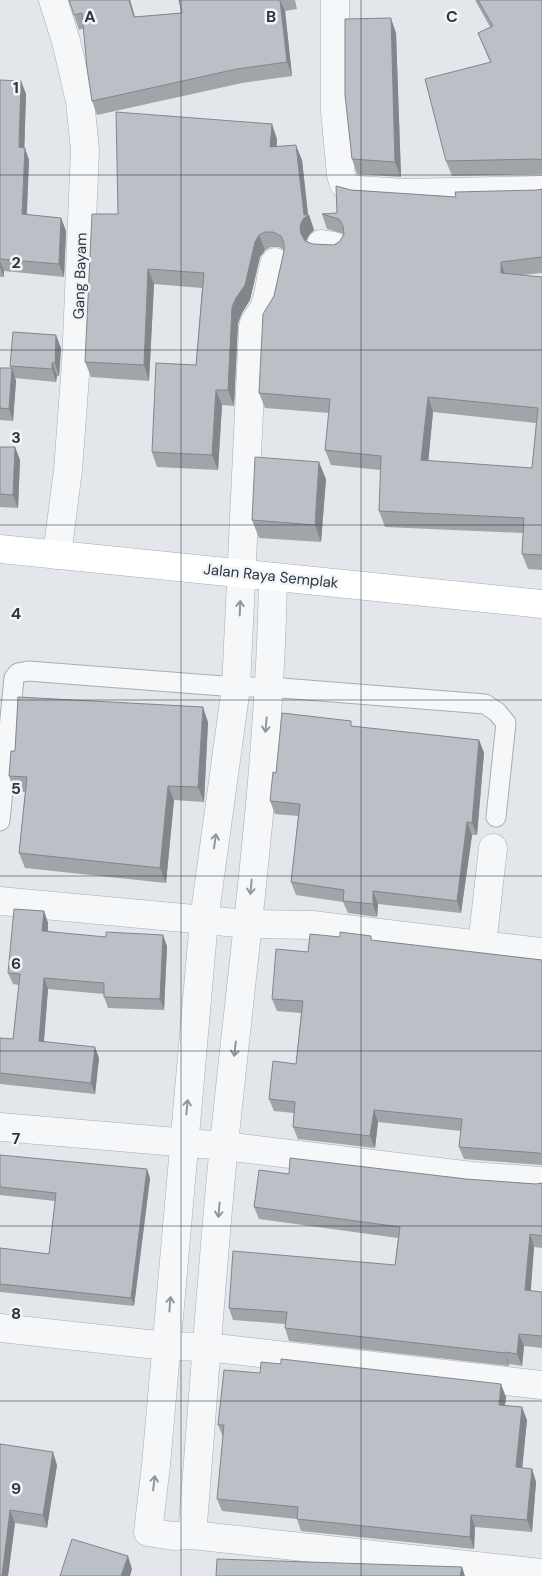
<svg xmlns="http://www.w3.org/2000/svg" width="542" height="1576" viewBox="0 0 542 1576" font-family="'DM Sans',sans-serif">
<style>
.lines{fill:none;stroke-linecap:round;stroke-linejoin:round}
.service-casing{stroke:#a8adb4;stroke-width:21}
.minor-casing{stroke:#a8adb4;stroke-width:29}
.primary-casing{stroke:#a3acb4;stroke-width:29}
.service{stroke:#f5f7f8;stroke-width:19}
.minor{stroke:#f5f7f8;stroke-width:28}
.primary{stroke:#fff;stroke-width:28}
.wall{fill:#a0a5aa;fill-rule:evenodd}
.shaded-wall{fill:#82868b}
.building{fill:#bac0c6;stroke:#82868b;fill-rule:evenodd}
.oneway{stroke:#90969c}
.grid{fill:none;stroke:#2c3540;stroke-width:1;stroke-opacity:0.55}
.labels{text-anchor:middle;stroke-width:5;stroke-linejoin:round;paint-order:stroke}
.street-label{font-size:15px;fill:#2c3540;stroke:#f2f5f7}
.grid-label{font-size:16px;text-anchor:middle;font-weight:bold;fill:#2c3540;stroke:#f2f5f7;stroke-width:5;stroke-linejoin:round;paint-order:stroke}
</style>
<rect width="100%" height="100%" fill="#e3e6ea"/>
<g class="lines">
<g class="service-casing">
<path id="service" d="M 0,821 L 14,678 L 18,673 L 28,671 L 236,687 L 269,687 L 485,704 L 497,712 L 506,723 L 496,817"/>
</g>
<g class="minor-casing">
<path id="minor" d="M 53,0 L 66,41 L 80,101 L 85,150 L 76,363 L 68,470 L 57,555
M 335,0 L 335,111 L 341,175 L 344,184 L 349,188 L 358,190 L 404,193 L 542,190
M 321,244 L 334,246
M 275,262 C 270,277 270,292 265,306 C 262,314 255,318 253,327 L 236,687 L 204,920 L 156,1465 L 148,1532 L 173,1536 L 192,1535 L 542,1573
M 0,901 L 248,924 L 312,925 L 542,952
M 482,945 L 493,848
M 0,1127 L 224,1146 L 472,1176 L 542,1181
M 0,1328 L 166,1346 L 207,1347 L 542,1385
M 192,1535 C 203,1405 211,1275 224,1145 C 243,956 270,767 273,577"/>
</g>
<g class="primary-casing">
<path id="primary" d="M 0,549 L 542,604"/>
</g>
<use href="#service" class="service"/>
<use href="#minor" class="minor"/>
<use href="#primary" class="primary"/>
</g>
<path class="wall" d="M 130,0 L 135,17 L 182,13 L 179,0 L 295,0 L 297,9 L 285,11 L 292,76 L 242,83 L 97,115 L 92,101 L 84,28 L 79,30 L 74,15 Z
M 475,0 L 542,0 L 542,174 L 452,176 L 446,161 L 490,62 L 478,33 L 490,27 Z
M 396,33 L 401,177 L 357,174 L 352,159 Z
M 0,80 L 21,81 L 26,94 L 24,148 L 29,160 L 27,215 L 61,218 L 66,231 L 64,277 L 4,271 L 4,277 L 0,277 Z
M 277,139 L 277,147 L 302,160 L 308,215 L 309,215 L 314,230 L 309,235 L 306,241 L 313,244 L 334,245 L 340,241 L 344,234 L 327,229 L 322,214 L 337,213 L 351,190 L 456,197 L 537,190 L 542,189 L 542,273 L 522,275 L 542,277 L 542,570 L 528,569 L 522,554 L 523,533 L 385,527 L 379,511 L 381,470 L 331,465 L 325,450 L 329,413 L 265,408 L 259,393 L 274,296 L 284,250 L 279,247 L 271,247 L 265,250 L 260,257 L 250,300 L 242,313 L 238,323 L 234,406 L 222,405 L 218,470 L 157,467 L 152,452 L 196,365 L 202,288 L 154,284 L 149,381 L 91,377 L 85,362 L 118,214 ZM 433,412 L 536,423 L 532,468 L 428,461 Z
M 61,348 L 59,376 L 57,376 L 56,382 L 15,378 L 16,381 L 13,421 L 0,420 L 0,368 L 11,368 L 10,366 Z
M 0,447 L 15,447 L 20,460 L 18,508 L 0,507 Z
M 326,479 L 321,542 L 259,538 L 252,520 Z
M 208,722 L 204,802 L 174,800 L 166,883 L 25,868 L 19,853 L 25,792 L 14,791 L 9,776 L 15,751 Z
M 353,727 L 479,740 L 484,753 L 477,835 L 472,835 L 461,913 L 378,904 L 377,917 L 348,913 L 343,902 L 296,895 L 291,882 L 298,816 L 275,814 L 270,801 L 276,773 Z
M 44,911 L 48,923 L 48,931 L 167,946 L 164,1010 L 108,1008 L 104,997 L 104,994 L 48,989 L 44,1041 L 99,1058 L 95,1094 L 0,1084 L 0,1038 L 13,1039 L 19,985 L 13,984 L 8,973 Z
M 372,940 L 542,960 L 542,1165 L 464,1159 L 459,1147 L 461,1131 L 378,1122 L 375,1148 L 298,1139 L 293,1127 L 294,1113 L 274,1111 L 269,1099 L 296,1064 L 301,1013 L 277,1011 L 272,999 L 308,952 Z
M 0,1155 L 150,1178 L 134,1306 L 0,1292 L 0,1248 L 49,1254 L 55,1201 L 0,1195 Z
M 289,1174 L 466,1179 L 536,1184 L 542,1183 L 542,1248 L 534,1247 L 530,1291 L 542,1292 L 542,1348 L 524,1346 L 522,1366 L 509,1364 L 509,1366 L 289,1341 L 285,1328 L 285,1324 L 233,1320 L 229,1308 L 395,1265 L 398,1238 L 259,1219 L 254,1207 Z
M 506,1397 L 505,1406 L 527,1420 L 522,1468 L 532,1469 L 536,1482 L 532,1532 L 475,1527 L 474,1549 L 301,1531 L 297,1519 L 222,1511 L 217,1499 L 223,1437 L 218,1425 Z
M 0,1444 L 57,1465 L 47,1528 L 15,1523 L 8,1576 L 0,1576 Z"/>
<path class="shaded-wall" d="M 129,0 L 130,0 L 139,31 L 134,17 Z
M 280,0 L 285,11 L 292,76 L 287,62 Z
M 391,18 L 396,33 L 401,177 L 395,162 Z
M 21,81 L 26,94 L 24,160 L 19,147 Z
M 272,124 L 277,139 L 275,163 L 270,147 Z
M 296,145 L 302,160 L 308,215 L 309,215 L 314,230 L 309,235 L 306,241 L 301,234 L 300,226 L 304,215 Z
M 25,148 L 29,160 L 26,227 L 22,214 Z
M 61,218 L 66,231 L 64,277 L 59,264 Z
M 259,235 L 265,250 L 260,257 L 250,300 L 242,313 L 238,323 L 234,406 L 228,390 L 232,307 L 255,242 Z
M 0,261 L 4,271 L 4,277 L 0,267 Z
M 501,262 L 506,277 L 501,273 Z
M 148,269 L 154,284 L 149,381 L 144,365 Z
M 56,335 L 61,348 L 59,376 L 55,363 Z
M 52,363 L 57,376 L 56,382 L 52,369 Z
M 12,368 L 16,381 L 13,421 L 9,409 Z
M 216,390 L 222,405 L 218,470 L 212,455 Z
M 428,397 L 433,412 L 427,475 L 421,460 Z
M 15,447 L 20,460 L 18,508 L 13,495 Z
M 319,462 L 326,479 L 321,542 L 315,525 Z
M 203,707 L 208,722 L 204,802 L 198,787 Z
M 479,740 L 484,753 L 477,835 L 472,823 Z
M 168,786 L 174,800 L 166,883 L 160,868 Z
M 467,822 L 472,835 L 461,913 L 457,901 Z
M 373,891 L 378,904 L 377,917 L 373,904 Z
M 44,911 L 48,923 L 47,942 L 42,931 Z
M 163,935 L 167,946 L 164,1010 L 160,999 Z
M 44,978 L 48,989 L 43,1052 L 39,1041 Z
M 95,1047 L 99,1058 L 95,1094 L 91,1083 Z
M 374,1110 L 378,1122 L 375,1148 L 370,1136 Z
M 147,1169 L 150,1178 L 134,1306 L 131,1298 Z
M 530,1234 L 534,1247 L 530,1302 L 525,1290 Z
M 519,1334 L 524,1346 L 522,1366 L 517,1354 Z
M 505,1352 L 509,1364 L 509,1366 L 505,1353 Z
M 501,1384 L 506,1397 L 503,1418 L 499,1405 Z
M 522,1407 L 527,1420 L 521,1480 L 516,1467 Z
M 53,1452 L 57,1465 L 47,1528 L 43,1515 Z
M 532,1469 L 536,1482 L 532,1532 L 527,1520 Z
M 10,1510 L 15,1523 L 8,1576 L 2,1576 Z
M 471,1515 L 475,1527 L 474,1549 L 470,1537 Z
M 128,1556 L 132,1569 L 130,1576 L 121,1576 Z
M 462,1567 L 465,1576 L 460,1576 Z"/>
<path class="building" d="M 69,0 L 129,0 L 134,17 L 182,13 L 179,0 L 280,0 L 287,62 L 237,69 L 92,101 L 87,68 L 82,13 L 74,15 Z
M 478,0 L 542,0 L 542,160 L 536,159 L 446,161 L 425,79 L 491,62 L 478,33 L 493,26 Z
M 391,18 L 395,162 L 352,159 L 345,95 L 345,19 Z
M 0,80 L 21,81 L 19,147 L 25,148 L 22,214 L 61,218 L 59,264 L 0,259 Z
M 116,112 L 272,124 L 270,147 L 296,145 L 304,215 L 309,215 L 303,219 L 300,226 L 301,234 L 305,241 L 313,244 L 334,245 L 340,241 L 344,234 L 343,226 L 339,219 L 322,214 L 337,213 L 336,186 L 351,190 L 456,197 L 455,192 L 537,190 L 542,189 L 542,257 L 501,262 L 501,273 L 542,277 L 542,555 L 522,554 L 524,518 L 379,511 L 381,456 L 325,450 L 330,399 L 259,393 L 263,314 L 274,296 L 284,251 L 284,243 L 281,236 L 273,232 L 265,232 L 259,235 L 255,242 L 245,285 L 236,298 L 232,307 L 228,390 L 216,390 L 212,455 L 152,452 L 156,363 L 196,365 L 204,273 L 148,269 L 144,365 L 85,362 L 92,214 L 118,214 ZM 428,397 L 538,408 L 532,468 L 421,460 Z
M 13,332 L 56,335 L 55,363 L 52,363 L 52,369 L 10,366 Z
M 0,368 L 12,368 L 9,409 L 0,408 Z
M 0,447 L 15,447 L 13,495 L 0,494 Z
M 255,457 L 319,462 L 315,525 L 252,520 Z
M 18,697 L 203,707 L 198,787 L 168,786 L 160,868 L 19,853 L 27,777 L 9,776 L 11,751 L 15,751 Z
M 282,713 L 351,721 L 351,726 L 479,740 L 472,823 L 467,822 L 457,901 L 373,891 L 373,904 L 343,901 L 344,890 L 291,882 L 300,804 L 270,801 L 273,772 L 276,773 Z
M 14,909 L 44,911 L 42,931 L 106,937 L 106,932 L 163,935 L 160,999 L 104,997 L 104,983 L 44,978 L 39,1041 L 95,1047 L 91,1083 L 0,1073 L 0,1038 L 13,1039 L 20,974 L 8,973 Z
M 340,932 L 371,936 L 371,940 L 542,960 L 542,1154 L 539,1153 L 459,1147 L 462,1119 L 374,1110 L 370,1136 L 293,1127 L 295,1102 L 269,1099 L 273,1061 L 296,1064 L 303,1001 L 272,999 L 276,949 L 308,952 L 310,934 L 340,937 Z
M 0,1155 L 147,1169 L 131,1298 L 0,1284 L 0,1248 L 49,1254 L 56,1193 L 0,1187 Z
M 290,1158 L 466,1179 L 536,1184 L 542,1183 L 542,1236 L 530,1234 L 525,1290 L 542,1292 L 542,1336 L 519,1334 L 517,1354 L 505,1352 L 505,1353 L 285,1328 L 287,1312 L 229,1308 L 233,1251 L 395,1265 L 400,1227 L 254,1207 L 259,1170 L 289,1174 Z
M 281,1359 L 501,1384 L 499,1405 L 522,1407 L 516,1467 L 532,1469 L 527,1520 L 471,1515 L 470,1537 L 297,1519 L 298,1507 L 217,1499 L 224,1425 L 218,1425 L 224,1370 L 260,1373 L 261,1362 L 281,1364 Z
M 0,1444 L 53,1452 L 43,1515 L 10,1510 L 2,1576 L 0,1576 Z
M 72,1539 L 128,1556 L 121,1576 L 60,1576 Z
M 217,1559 L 462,1567 L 460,1576 L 216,1576 Z"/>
<defs><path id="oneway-shaft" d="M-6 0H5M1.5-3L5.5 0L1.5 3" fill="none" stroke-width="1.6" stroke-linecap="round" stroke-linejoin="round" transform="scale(1.25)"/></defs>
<g class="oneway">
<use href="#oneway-shaft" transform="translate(240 608) rotate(-88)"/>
<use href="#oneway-shaft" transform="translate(266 725) rotate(95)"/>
<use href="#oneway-shaft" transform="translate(215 841) rotate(-82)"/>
<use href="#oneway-shaft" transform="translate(251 887) rotate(95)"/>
<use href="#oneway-shaft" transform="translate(235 1049) rotate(96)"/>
<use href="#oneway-shaft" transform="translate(187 1107) rotate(-85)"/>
<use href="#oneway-shaft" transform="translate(219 1210) rotate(95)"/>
<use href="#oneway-shaft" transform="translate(170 1304) rotate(-85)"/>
<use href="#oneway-shaft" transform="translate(154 1483) rotate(-83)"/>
</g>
<path class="grid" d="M 181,0 L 181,1576M 361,0 L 361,1576M 0,175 L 542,175M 0,350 L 542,350M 0,525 L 542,525M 0,700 L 542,700M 0,876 L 542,876M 0,1051 L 542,1051M 0,1226 L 542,1226M 0,1401 L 542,1401"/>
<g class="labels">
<g class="street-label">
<text transform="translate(80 276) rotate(-88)" y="5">Gang Bayam</text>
<text transform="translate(271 576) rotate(6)" y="5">Jalan Raya Semplak</text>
</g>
</g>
<g class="grid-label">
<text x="90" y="22">A</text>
<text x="271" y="22">B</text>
<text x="452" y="22">C</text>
<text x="16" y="93">1</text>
<text x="16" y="268">2</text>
<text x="16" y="443">3</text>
<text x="16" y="619">4</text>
<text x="16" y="794">5</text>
<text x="16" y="969">6</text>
<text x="16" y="1144">7</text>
<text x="16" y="1319">8</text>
<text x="16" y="1494">9</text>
</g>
</svg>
